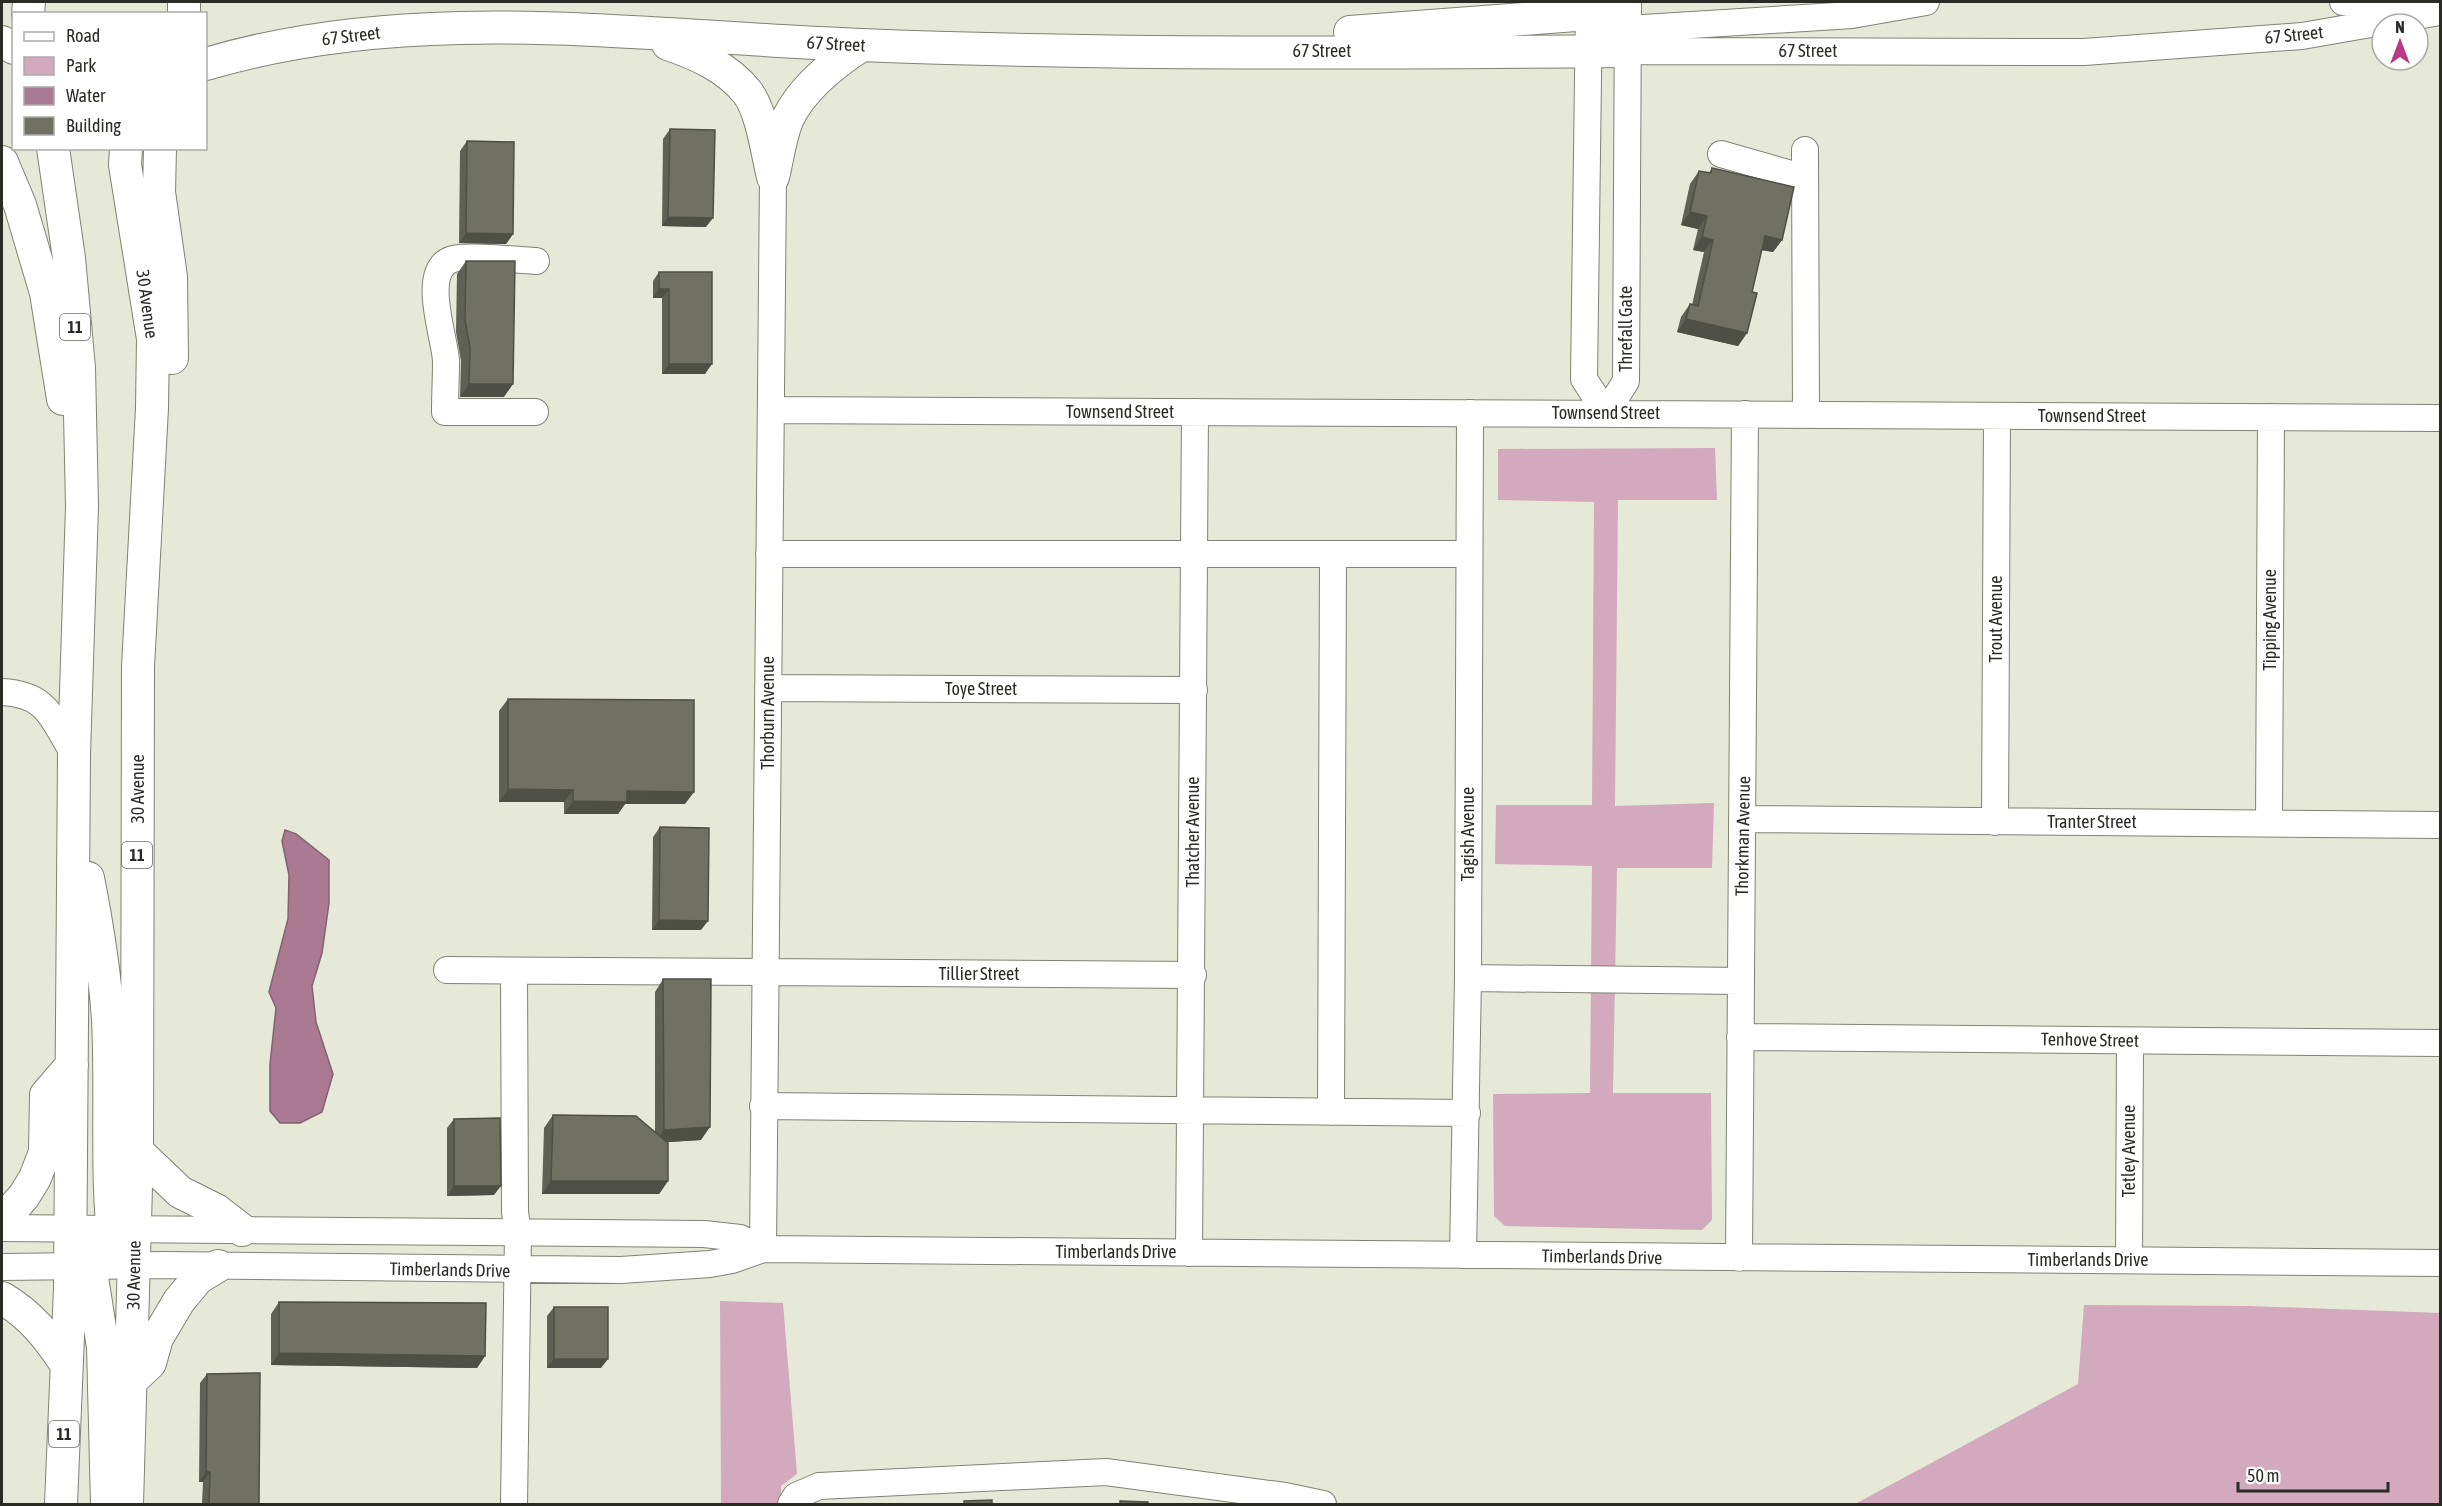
<svg xmlns="http://www.w3.org/2000/svg" width="2442" height="1506" viewBox="0 0 2442 1506" font-family="'Asap Condensed',sans-serif">
<style>
.green{fill:#d2a9bd}
.water{fill:#a97a91;stroke:#836271;stroke-width:1.5}
.lines{fill:none;stroke-linecap:round;stroke-linejoin:round}
.minor-casing{stroke:#808273;stroke-width:28}
.major-casing{stroke:#808273;stroke-width:34}
.minor{stroke:#fff;stroke-width:26}
.major{stroke:#fff;stroke-width:32}
.wall{fill:#606155}
.shaded-wall{fill:#4e4f45}
.building{fill:#707163;stroke:#4e4f45;stroke-width:1.5}
.labels{text-anchor:middle;stroke-width:6;stroke-linejoin:round;paint-order:stroke}
.shield{fill:#fff;stroke:#6a6b66;stroke-width:1.5}
.shield-label{font-size:16px;font-weight:bold;fill:#2a2b25}
.street-label{font-size:18px;fill:#2a2b25;stroke:#fff}
</style>
<rect width="100%" height="100%" fill="#e6e8d8"/>
<path class="green" d="M 1715,448 L 1717,500 L 1618,500 L 1615,806 L 1714,803 L 1712,868 L 1617,868 L 1613,1093 L 1711,1093 L 1712,1220 L 1702,1230 L 1505,1226 L 1494,1216 L 1493,1094 L 1590,1093 L 1592,866 L 1495,864 L 1496,805 L 1592,805 L 1594,502 L 1498,500 L 1498,449 Z
M 720,1301 L 783,1303 L 797,1474 L 781,1486 L 781,1504 L 721,1504 Z
M 2084,1305 L 2249,1306 L 2440,1313 L 2440,1504 L 1855,1504 L 2078,1384 Z"/>
<path class="water" d="M 285,830 L 296,834 L 329,860 L 329,903 L 322,953 L 312,986 L 316,1022 L 333,1074 L 322,1112 L 300,1123 L 280,1123 L 270,1111 L 270,1064 L 276,1008 L 269,992 L 288,919 L 289,875 L 282,841 Z"/>
<g class="lines">
<g class="minor-casing">
<path id="minor" d="M 1589,2 L 1584,379 L 1606,413
M 2343,2 L 2422,4
M 1588,51 L 1600,38 L 1627,29 L 1852,15 L 1926,2
M 1627,51 L 2084,52 L 2302,36 L 2440,12
M 1805,150 L 1806,414
M 1721,154 L 1805,178
M 771,410 L 2440,418
M 535,412 L 445,412 C 445,396 446,378 446,361 C 445,337 419,269 453,259 C 466,255 519,260 536,261
M 1606,413 L 1626,381 L 1628,2
M 769,554 L 1469,554
M 768,688 L 1194,690
M 2,692 C 48,694 52,719 74,754
M 1744,819 L 2440,825
M 1995,822 L 1997,416
M 2269,823 L 2271,417
M 447,970 L 1193,975
M 1468,978 L 1741,981
M 1740,1037 L 2440,1043
M 763,1106 L 1467,1113
M 1331,1112 L 1333,554
M 2,1228 L 704,1234 L 740,1238 L 763,1249
M 763,1249 L 773,177
M 1189,1253 L 1195,412
M 1463,1255 L 1468,978 L 1470,413
M 1739,1258 L 1745,414
M 2129,1260 L 2130,1041
M 2,1267 L 166,1265 L 621,1270 L 710,1264 L 732,1260 L 763,1249 L 2440,1263
M 514,1504 L 518,1234 L 515,1212 L 514,971
M 791,1504 L 796,1496 L 819,1486 L 1106,1472 L 1285,1496 L 1323,1504"/>
</g>
<g class="major-casing">
<path id="major" d="M 28,14 L 29,2
M 184,14 L 184,2
M 1350,32 L 1589,14 L 1603,11 L 1620,2
M 2,42 L 14,48
M 668,44 C 697,54 727,67 747,92 C 762,111 767,153 773,177
M 206,64 C 418,1 643,37 861,45 C 1116,55 1372,53 1627,51
M 53,148 L 69,258 L 79,368 L 82,506 L 74,754 L 70,1288 L 61,1504
M 126,148 L 125,165 L 153,339 L 152,408 L 138,667 L 137,1151 L 127,1504
M 160,148 L 159,192 L 171,277 L 172,358
M 2,162 L 20,205 L 46,293 L 63,399
M 774,173 C 778,155 781,134 788,118 C 803,87 834,63 862,45
M 88,878 C 97,924 105,973 108,1020 C 112,1098 105,1176 115,1254 L 134,1265
M 137,1151 L 180,1192 L 216,1210 L 242,1230
M 2,1221 L 24,1196 L 35,1178 L 45,1152 L 46,1095 L 72,1065
M 87,1246 L 103,1347 L 107,1504
M 2,1298 C 31,1315 48,1337 66,1364
M 132,1380 L 150,1363 L 157,1338 L 179,1301 L 198,1278 L 218,1266"/>
</g>
<use href="#minor" class="minor"/>
<use href="#major" class="major"/>
</g>
<path class="wall" d="M 670,129 L 706,227 L 662,226 L 663,139 Z
M 467,141 L 513,234 L 506,244 L 459,243 L 460,151 Z
M 1712,168 L 1782,240 L 1773,252 L 1761,250 L 1752,292 L 1747,333 L 1738,346 L 1677,332 L 1681,317 L 1690,304 L 1692,305 L 1704,252 L 1693,250 L 1698,229 L 1681,225 L 1690,184 L 1699,171 L 1709,173 Z
M 466,261 L 504,397 L 460,397 L 461,361 L 456,332 L 457,274 Z
M 659,272 L 712,272 L 705,374 L 662,374 L 662,298 L 653,298 L 653,281 Z
M 508,699 L 685,804 L 625,804 L 618,814 L 564,814 L 564,802 L 499,802 L 499,711 Z
M 660,827 L 701,930 L 652,930 L 653,837 Z
M 663,979 L 701,1140 L 667,1142 L 668,1181 L 659,1194 L 542,1194 L 544,1128 L 553,1115 L 655,1132 L 655,992 Z
M 454,1119 L 494,1195 L 447,1196 L 447,1128 Z
M 279,1302 L 485,1356 L 477,1368 L 271,1365 L 271,1314 Z
M 554,1307 L 601,1368 L 547,1368 L 547,1316 Z
M 207,1374 L 259,1504 L 202,1504 L 203,1482 L 199,1482 L 200,1383 Z"/>
<path class="shaded-wall" d="M 1690,212 L 1707,216 L 1698,229 L 1681,225 Z
M 668,217 L 713,218 L 706,227 L 662,226 Z
M 466,233 L 513,234 L 506,244 L 459,243 Z
M 1765,236 L 1782,240 L 1773,252 L 1756,249 Z
M 1702,237 L 1713,240 L 1704,252 L 1693,250 Z
M 659,289 L 669,289 L 662,298 L 653,298 Z
M 1686,319 L 1747,333 L 1738,346 L 1677,332 Z
M 669,364 L 712,364 L 705,374 L 662,374 Z
M 469,384 L 513,384 L 504,397 L 460,397 Z
M 508,789 L 573,790 L 564,802 L 499,802 Z
M 627,791 L 694,792 L 685,804 L 625,804 L 618,814 L 564,814 L 573,801 Z
M 659,920 L 708,921 L 701,930 L 652,930 Z
M 710,1127 L 701,1140 L 655,1143 L 664,1130 Z
M 551,1181 L 668,1181 L 659,1194 L 542,1194 Z
M 454,1186 L 501,1186 L 494,1195 L 447,1196 Z
M 279,1353 L 485,1356 L 477,1368 L 271,1365 Z
M 554,1359 L 608,1359 L 601,1368 L 547,1368 Z
M 206,1472 L 210,1472 L 203,1482 L 199,1482 Z"/>
<path class="building" d="M 670,129 L 715,130 L 713,218 L 668,217 Z
M 467,141 L 514,142 L 513,234 L 466,233 Z
M 1712,168 L 1794,187 L 1782,240 L 1765,236 L 1752,292 L 1757,293 L 1747,333 L 1686,319 L 1690,304 L 1698,306 L 1713,240 L 1702,237 L 1707,216 L 1690,212 L 1699,171 L 1711,173 Z
M 466,261 L 515,261 L 513,384 L 469,384 L 470,348 L 465,320 Z
M 659,272 L 712,272 L 712,364 L 669,364 L 669,289 L 659,289 Z
M 508,699 L 694,700 L 694,792 L 627,791 L 627,802 L 573,801 L 573,790 L 508,789 Z
M 660,827 L 709,828 L 708,921 L 659,920 Z
M 663,979 L 711,979 L 710,1127 L 664,1130 Z
M 553,1115 L 636,1116 L 668,1143 L 668,1181 L 551,1181 Z
M 500,1118 L 501,1186 L 454,1186 L 454,1119 Z
M 279,1302 L 486,1303 L 485,1356 L 279,1353 Z
M 554,1307 L 608,1307 L 608,1359 L 554,1359 Z
M 260,1373 L 259,1504 L 209,1504 L 210,1472 L 206,1472 L 207,1374 Z
M 992,1500 L 992,1504 L 959,1504 L 964,1504 L 964,1501 Z
M 1120,1501 L 1148,1502 L 1148,1504 L 1120,1504 Z"/>
<g class="labels">
<g class="shield">
<rect x="60" y="314" width="30" height="26" rx="4.5"/>
<rect x="122" y="842" width="30" height="26" rx="4.5"/>
<rect x="49" y="1421" width="30" height="26" rx="4.5"/>
</g>
<g class="shield-label">
<text x="75" y="333">11</text>
<text x="137" y="861">11</text>
<text x="64" y="1440">11</text>
</g>
<g class="street-label">
<text transform="translate(2294 35) rotate(-6)" y="6">67 Street</text>
<text transform="translate(351 36) rotate(-7)" y="6">67 Street</text>
<text transform="translate(836 44) rotate(3)" y="6">67 Street</text>
<text x="1322" y="57">67 Street</text>
<text x="1808" y="57">67 Street</text>
<text transform="translate(147 304) rotate(82)" y="6">30 Avenue</text>
<text transform="translate(1626 329) rotate(-90)" y="6">Threfall Gate</text>
<text x="1120" y="418">Townsend Street</text>
<text x="1606" y="419">Townsend Street</text>
<text x="2092" y="422">Townsend Street</text>
<text transform="translate(1996 619) rotate(-90)" y="6">Trout Avenue</text>
<text transform="translate(2270 620) rotate(-90)" y="6">Tipping Avenue</text>
<text x="981" y="695">Toye Street</text>
<text transform="translate(768 713) rotate(-90)" y="6">Thorburn Avenue</text>
<text transform="translate(138 789) rotate(-90)" y="6">30 Avenue</text>
<text x="2092" y="828">Tranter Street</text>
<text transform="translate(1193 832) rotate(-90)" y="6">Thatcher Avenue</text>
<text transform="translate(1468 834) rotate(-90)" y="6">Tagish Avenue</text>
<text transform="translate(1743 836) rotate(-89)" y="6">Thorkman Avenue</text>
<text x="979" y="980">Tillier Street</text>
<text transform="translate(2090 1040) rotate(1)" y="6">Tenhove Street</text>
<text transform="translate(2129 1151) rotate(-90)" y="6">Tetley Avenue</text>
<text x="1116" y="1258">Timberlands Drive</text>
<text transform="translate(1602 1257) rotate(1)" y="6">Timberlands Drive</text>
<text x="2088" y="1266">Timberlands Drive</text>
<text transform="translate(450 1270) rotate(1)" y="6">Timberlands Drive</text>
<text transform="translate(134 1275) rotate(-89)" y="6">30 Avenue</text>
</g>
</g>
<rect width="2442" height="1506" fill="none" stroke="#2a2b25" stroke-width="6"/>
<rect x="12" y="12" width="195" height="138" fill="#ffffff" stroke="#aaaaa8" stroke-width="1.5"/>
<rect x="24" y="32" width="30" height="9" fill="#ffffff" stroke="#aaaaa8" stroke-width="1.5"/>
<text x="66" y="42" font-size="18" fill="#2a2b25">Road</text>
<rect x="24" y="57" width="30" height="18" fill="#d2a9bd" stroke="#aaaaa8" stroke-width="1.5"/>
<text x="66" y="72" font-size="18" fill="#2a2b25">Park</text>
<rect x="24" y="87" width="30" height="18" fill="#a97a91" stroke="#aaaaa8" stroke-width="1.5"/>
<text x="66" y="102" font-size="18" fill="#2a2b25">Water</text>
<rect x="24" y="117" width="30" height="18" fill="#707163" stroke="#aaaaa8" stroke-width="1.5"/>
<text x="66" y="132" font-size="18" fill="#2a2b25">Building</text>
<g transform="translate(2400 42)"><circle r="28" fill="#ffffff" stroke="#aaaaa8" stroke-width="1.5"/>
<path d="M0-4.5L10 22L0 15L-10 22Z" fill="#b93a86"/>
<text y="-9" font-size="16" font-weight="bold" text-anchor="middle" fill="#2a2b25">N</text>
</g>
<path d="M2238 1482v9h150v-9" fill="none" stroke="#2a2b25" stroke-width="3"/>
<text x="2247" y="1482" font-size="18" fill="#2a2b25" stroke="#ffffff" stroke-width="4.5" paint-order="stroke">50 m</text>
</svg>
